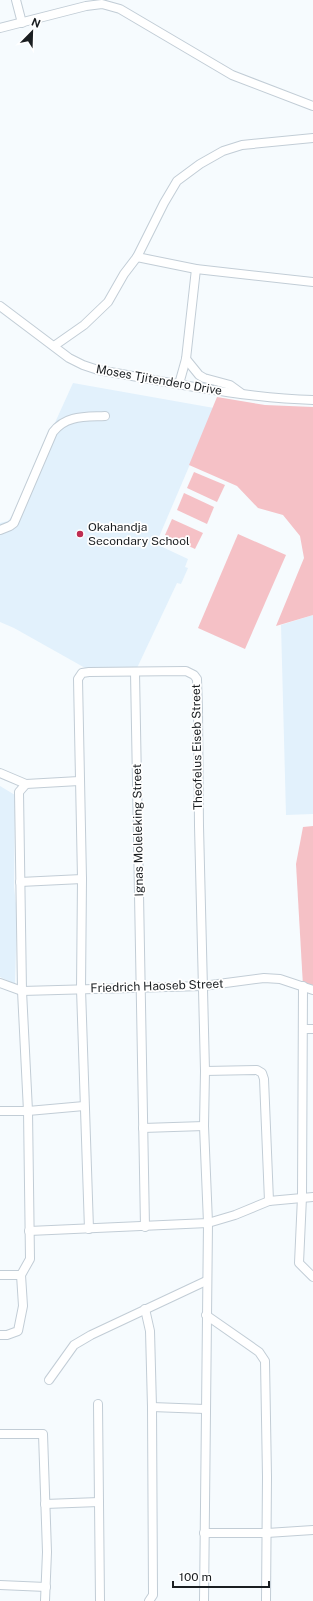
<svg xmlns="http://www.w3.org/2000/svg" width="313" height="1601" font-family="'Public Sans',sans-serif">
<rect width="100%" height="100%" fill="#f6fbfe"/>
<g fill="#e2f1fc">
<path d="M73,383L214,408L156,544L188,559L185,567L188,568L181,584L177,583L137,668L87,669L14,628L0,622V523L8,521L13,515Z"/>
<path d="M313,615V814L286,815L281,625Z"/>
<path d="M0,786L15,795L14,887L17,913L15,984L0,977Z"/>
</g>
<g fill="#f5c1c6">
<path d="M217,397L265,405L313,407V615L276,626L304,558L300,536L283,515L258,508L237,486L189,465Z"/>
<path d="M194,472L225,485L217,502L187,488Z"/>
<path d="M184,493L214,507L207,524L177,510Z"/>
<path d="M172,519L203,533L195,549L165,535Z"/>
<path d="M238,534L286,555L245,649L198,628Z"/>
<path d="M313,826V990L303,986L296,864L303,827Z"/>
</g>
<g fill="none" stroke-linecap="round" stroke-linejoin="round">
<defs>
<g id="minor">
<path d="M16,0L22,23"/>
<path d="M0,28L86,6L102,4L120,9L232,75L313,106"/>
<path d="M137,257L196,269L313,282"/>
<path d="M0,306L69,358L83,365L98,370C169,382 241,398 313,400"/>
<path d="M54,346L84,325L108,302L124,274L137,257L164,203L177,181L200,164L223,151L242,145L313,138"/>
<path d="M186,359L199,375L204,378L230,385L241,393"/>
<path d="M179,384L186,359L196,269"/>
<path d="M0,530L10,526L14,523L53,432C66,415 85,417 105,416"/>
<path d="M135,672L145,1227"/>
<path d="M0,773L26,784"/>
<path d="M20,882L82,879"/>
<path d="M0,983L22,991L203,986L264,978L280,979L313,990"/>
<path d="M303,986L302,1197L299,1263L313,1277"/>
<path d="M303,1029H313"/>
<path d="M205,1071L257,1070L262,1073L264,1079L269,1201"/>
<path d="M0,1111H28L84,1106"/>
<path d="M143,1128L204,1126"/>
<path d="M89,1229L81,989L82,879L78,679L82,673L89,672L186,671L194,675L197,679L198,709L199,826L205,1071L204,1126L208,1223L204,1601"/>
<path d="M29,1231L208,1223L235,1215L269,1201L313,1197"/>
<path d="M0,1275H21"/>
<path d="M145,1309L150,1331L152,1407L153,1595L149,1601"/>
<path d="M206,1315L259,1352L265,1361L267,1477L266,1601"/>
<path d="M0,1335H7L18,1331L23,1306L21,1275L30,1259L28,1111L22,991L19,792L26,784L79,781"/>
<path d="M49,1380L74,1345L91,1335L206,1281"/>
<path d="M98,1404L100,1601"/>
<path d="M152,1407L205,1409"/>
<path d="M0,1434H43L47,1552L45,1601"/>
<path d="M45,1504L99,1502"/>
<path d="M204,1533H267L313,1530"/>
<path d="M0,1585L46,1587"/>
</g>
</defs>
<use href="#minor" stroke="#c2cdd6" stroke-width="10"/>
<use href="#minor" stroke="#fff" stroke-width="8"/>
</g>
<circle fill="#be2d51" stroke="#fff" stroke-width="1.5" cx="80" cy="534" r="4"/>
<g text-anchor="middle" stroke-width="3.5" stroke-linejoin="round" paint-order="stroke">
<g font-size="12" fill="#1a1e21" stroke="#fff">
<text transform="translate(159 380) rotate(10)" y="4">Moses Tjitendero Drive</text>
<text transform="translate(197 747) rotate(-91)" y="4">Theofelus Eiseb Street</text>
<text transform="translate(138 830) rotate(-91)" y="4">Ignas Moleleking Street</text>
<text transform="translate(157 986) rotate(-2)" y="4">Friedrich Haoseb Street</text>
</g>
<g font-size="12" fill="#1a1e21" stroke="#fff" text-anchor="start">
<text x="88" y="531">Okahandja<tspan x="88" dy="14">Secondary School</tspan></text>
</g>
</g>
<g transform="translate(32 32) rotate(23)" stroke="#ffffff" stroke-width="3" paint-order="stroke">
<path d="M0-3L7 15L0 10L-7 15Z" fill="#1a1e21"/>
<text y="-6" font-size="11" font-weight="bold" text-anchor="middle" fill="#1a1e21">N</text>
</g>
<path d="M173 1581v6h96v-6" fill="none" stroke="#1a1e21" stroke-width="2"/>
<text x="179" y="1581" font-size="12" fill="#1a1e21" stroke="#ffffff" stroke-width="3" paint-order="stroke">100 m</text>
</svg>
